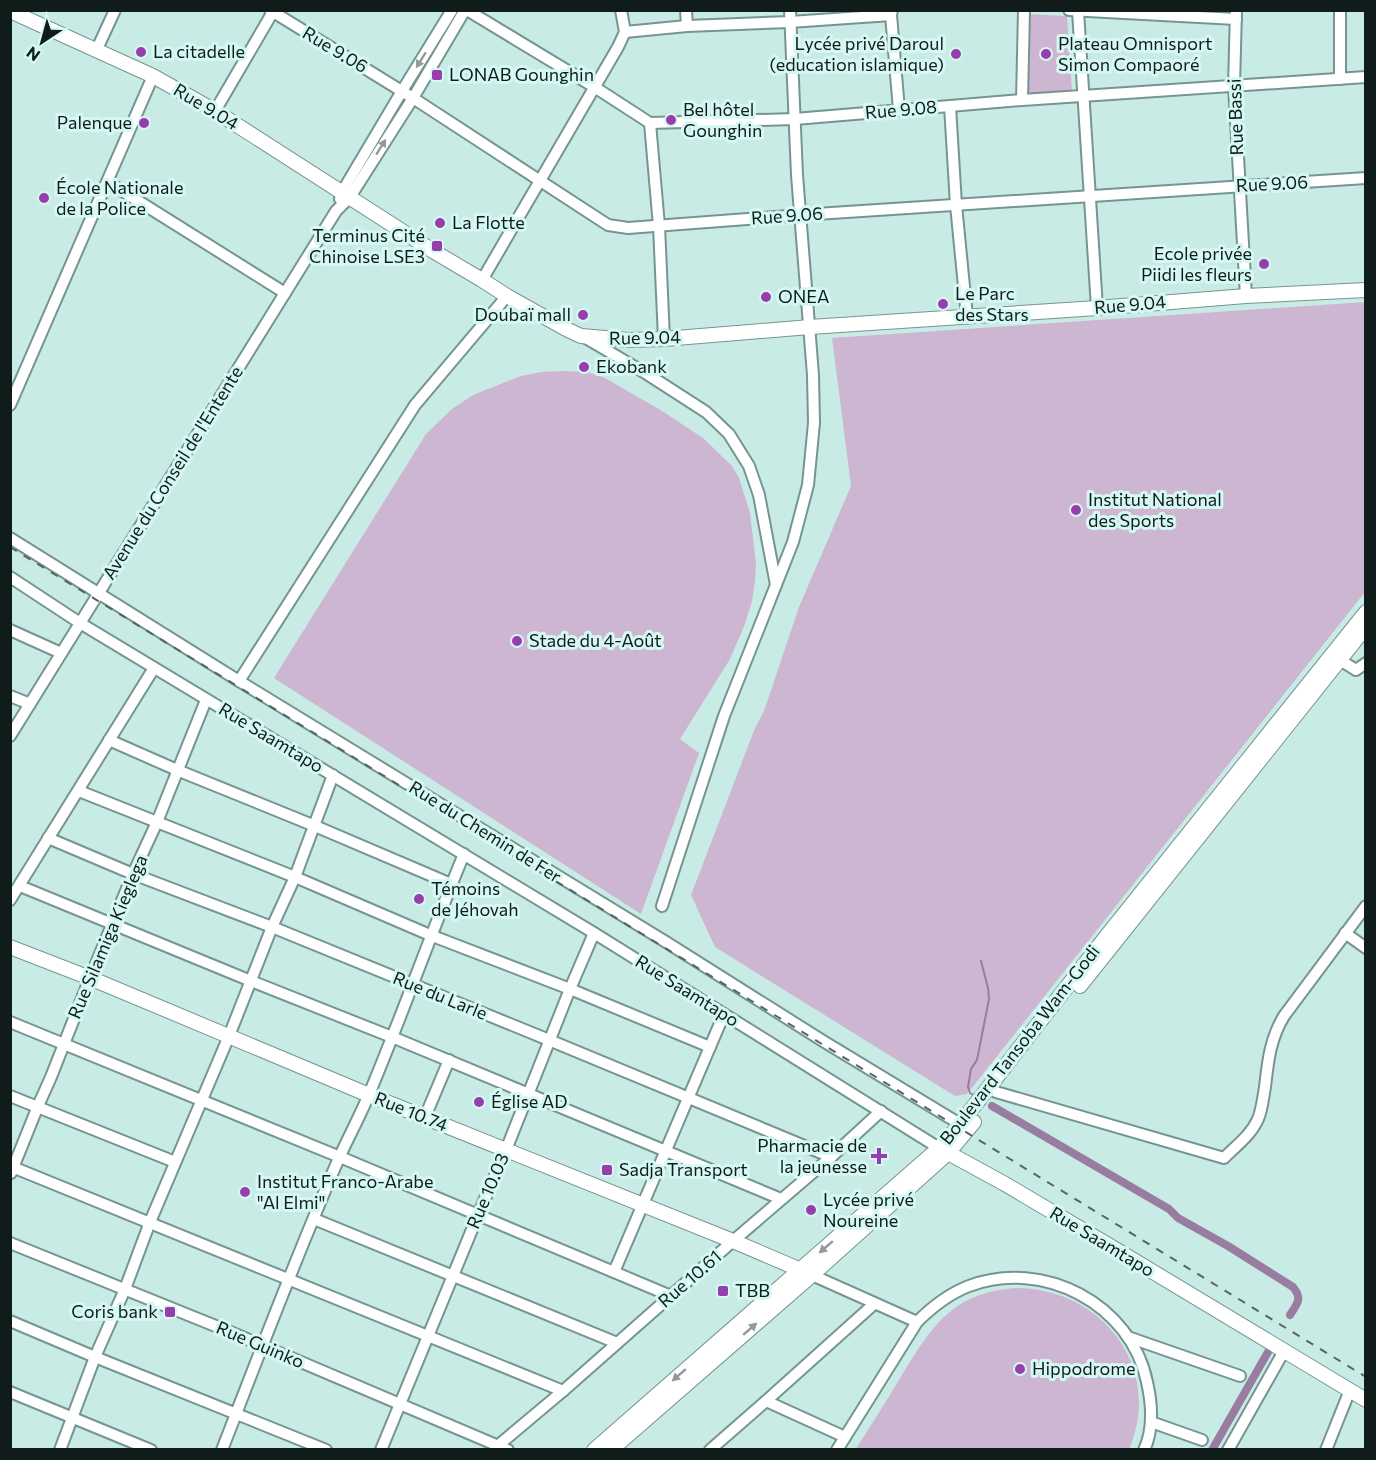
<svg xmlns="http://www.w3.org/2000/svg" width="1376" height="1460" font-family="Commissioner,sans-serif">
<rect width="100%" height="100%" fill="#c9ebe6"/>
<g fill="#ccb6d2">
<path d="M1026,14L1067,16L1072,91L1021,94Z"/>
<path d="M1365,302V592L967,1094L955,1096L715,947L691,895L755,728L764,711L799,607L851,486L832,338Z"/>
<path d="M565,371L587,372L603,377L659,409L703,438L732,466L739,478L750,513L756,564L755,581L752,601L745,624L730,659L680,739L699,753L641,914L274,678L426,434L452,409L473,395L521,376L541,372Z"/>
<path d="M1016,1288C1102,1288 1164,1368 1129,1449H856C871,1425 887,1400 902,1375C933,1325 952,1293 1016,1288Z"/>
</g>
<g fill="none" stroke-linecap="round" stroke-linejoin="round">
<path stroke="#997da0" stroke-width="2" d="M975,1096L970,1093L968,1087L971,1069L977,1060L989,999L988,988L981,961"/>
<g stroke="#997da0" stroke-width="8">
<path d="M992,1106L1169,1209L1178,1218L1228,1246L1293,1287C1303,1299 1297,1304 1290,1315"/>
<path d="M1212,1450L1268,1352"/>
</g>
<defs>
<g id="minor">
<path d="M270,10L413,98L608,225L628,228L801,215L1366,178"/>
<path d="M467,10L596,88L650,123L795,119L1022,100L1366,77"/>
<path d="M686,10L687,26"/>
<path d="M892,10L891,15L899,110"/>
<path d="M1069,10L1236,19"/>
<path d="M1236,10L1234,86L1246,296"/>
<path d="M1340,10V79"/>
<path d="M1078,11L1097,308"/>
<path d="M625,32L687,26L790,22L891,15"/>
<path d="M97,49L115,10"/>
<path d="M1022,100L1024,10"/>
<path d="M950,106L956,205L967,317"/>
<path d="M215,111L274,10"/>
<path d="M650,123L659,226L664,339"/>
<path d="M108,182L285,293"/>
<path d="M340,199L342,192L402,91L452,10"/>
<path d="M482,280L618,47L625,32L621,10"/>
<path d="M584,337L647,374L706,412L729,434L749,466L759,495L776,585"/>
<path d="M10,405L153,76"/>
<path d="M10,538L239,681L666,942L823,1041L960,1124"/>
<path d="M10,577L80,623L594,933L939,1148"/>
<path d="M10,630L61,653"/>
<path d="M1340,660L1356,670L1366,663"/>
<path d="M239,681L415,405L507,296"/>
<path d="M10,696L30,704"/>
<path d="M10,736L285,293L336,211L350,197L413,98L465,10"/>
<path d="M109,740L177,770L315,826L451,884"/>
<path d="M79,791L295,877L430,935L570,989L710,1047"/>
<path d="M48,838L133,874L272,927L549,1040L831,1157"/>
<path d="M20,886L251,981L392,1037L781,1199"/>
<path d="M10,900L154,668"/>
<path d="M662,906L724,716L793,542L808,485L814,423L813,375L797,175L790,10"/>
<path d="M1345,933L1366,948"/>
<path d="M10,1022L340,1157L671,1296"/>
<path d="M996,1092L1224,1158C1236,1146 1251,1135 1258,1119C1262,1110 1263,1098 1265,1087C1268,1061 1270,1039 1284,1016L1366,906"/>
<path d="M10,1096L175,1162"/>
<path d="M425,1117L449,1060"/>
<path d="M10,1166L563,1391"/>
<path d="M11,1173L38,1106L51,1077L90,978L133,874L157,822L206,700"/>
<path d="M314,1219L617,1343"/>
<path d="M10,1243L228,1331L508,1450"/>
<path d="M614,1272L724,1014"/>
<path d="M812,1275L917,1322"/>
<path d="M10,1321L95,1357L326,1450"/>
<path d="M1128,1337L1240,1376"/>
<path d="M10,1392L151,1450"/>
<path d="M766,1401L845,1437"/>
<path d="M1151,1422L1202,1440"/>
<path d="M495,1448L563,1391L733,1241L831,1157L881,1111"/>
<path d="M60,1450L95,1357L125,1289L150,1222L229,1036L272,927L295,877L333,775"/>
<path d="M222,1450C260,1352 297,1254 339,1158C349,1136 361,1114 370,1092C403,1013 431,933 464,854"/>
<path d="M381,1450L478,1215L506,1150L570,989L594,933"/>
<path d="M710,1450L766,1401L874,1304"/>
<path d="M837,1450L917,1322C932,1307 948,1294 969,1286C1043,1258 1131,1304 1147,1382C1152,1404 1154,1429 1144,1450"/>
<path d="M1228,1450L1284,1351"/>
<path d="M1326,1450L1350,1390"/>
</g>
<g id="major">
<path d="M10,11L153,76L215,111L433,251L482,280L507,296L566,329L581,336L629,340L664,339L810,327L1097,308L1246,296L1366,290"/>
<path d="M10,947L90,978L369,1095L733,1241L808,1273"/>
<path d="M1080,986L1366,627"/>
<path d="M941,1149L1005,1184L1120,1252L1366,1400"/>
<path d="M594,1450L939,1148L957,1128L1105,938L1366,612"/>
<path d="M611,1450L812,1275L948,1153L974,1122"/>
</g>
</defs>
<use href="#minor" stroke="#769591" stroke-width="14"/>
<use href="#major" stroke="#769591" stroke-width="16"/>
<use href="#minor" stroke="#fff" stroke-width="10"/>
<use href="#major" stroke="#fff" stroke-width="14"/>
<path stroke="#536764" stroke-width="2" stroke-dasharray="8 8" stroke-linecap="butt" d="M10,547L1366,1377"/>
</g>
<defs><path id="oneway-solid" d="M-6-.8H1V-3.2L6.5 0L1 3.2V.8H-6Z" transform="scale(1.5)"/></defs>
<g fill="#939998">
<use href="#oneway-solid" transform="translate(421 60) rotate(122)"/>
<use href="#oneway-solid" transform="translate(381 147) rotate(-58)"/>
<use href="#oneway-solid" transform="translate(826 1247) rotate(139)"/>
<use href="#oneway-solid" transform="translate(750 1329) rotate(-41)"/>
<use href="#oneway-solid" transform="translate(679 1375) rotate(139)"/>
</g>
<g fill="#963fac" stroke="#d6f8f4" stroke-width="2">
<circle cx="141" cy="52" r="6"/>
<circle cx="956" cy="54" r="6"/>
<circle cx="1046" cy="54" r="6"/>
<rect x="431" y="69" width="12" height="12" rx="3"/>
<circle cx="671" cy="120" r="6"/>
<circle cx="144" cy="123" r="6"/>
<circle cx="44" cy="198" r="6"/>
<circle cx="440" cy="223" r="6"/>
<rect x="431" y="240" width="12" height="12" rx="3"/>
<circle cx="1264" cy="264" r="6"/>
<circle cx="766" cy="297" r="6"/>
<circle cx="943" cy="304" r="6"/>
<circle cx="583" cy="315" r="6"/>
<circle cx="584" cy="367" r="6"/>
<circle cx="1076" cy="510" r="6"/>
<circle cx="517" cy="641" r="6"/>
<circle cx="419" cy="899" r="6"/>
<circle cx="479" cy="1102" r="6"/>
<path d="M876 1147h6v6h6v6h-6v6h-6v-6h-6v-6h6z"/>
<rect x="601" y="1164" width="12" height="12" rx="3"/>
<circle cx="245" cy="1192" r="6"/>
<circle cx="811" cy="1210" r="6"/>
<rect x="717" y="1285" width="12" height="12" rx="3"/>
<rect x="164" y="1306" width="12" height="12" rx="3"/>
<circle cx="1020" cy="1369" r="6"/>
</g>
<g text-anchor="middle" stroke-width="6" stroke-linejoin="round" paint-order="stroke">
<g font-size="18" fill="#0f1c1a" stroke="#d6f8f4" text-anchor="start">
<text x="944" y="50" text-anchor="end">Lycée privé Daroul<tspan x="944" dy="21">(education islamique)</tspan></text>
<text x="1058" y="50">Plateau Omnisport<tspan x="1058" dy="21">Simon Compaoré</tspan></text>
<text x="153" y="58">La citadelle</text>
<text x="449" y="81">LONAB Gounghin</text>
<text x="683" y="116">Bel hôtel<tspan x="683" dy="21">Gounghin</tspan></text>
<text x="132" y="129" text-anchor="end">Palenque</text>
<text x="56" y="194">École Nationale<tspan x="56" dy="21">de la Police</tspan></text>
<text x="452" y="229">La Flotte</text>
<text x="425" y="242" text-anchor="end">Terminus Cité<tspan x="425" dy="21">Chinoise LSE3</tspan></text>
<text x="1252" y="260" text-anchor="end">Ecole privée<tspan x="1252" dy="21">Piidi les fleurs</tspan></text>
<text x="955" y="300">Le Parc<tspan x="955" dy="21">des Stars</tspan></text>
<text x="778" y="303">ONEA</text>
<text x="571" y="321" text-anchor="end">Doubaï mall</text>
<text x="596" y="373">Ekobank</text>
<text x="1088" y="506">Institut National<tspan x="1088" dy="21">des Sports</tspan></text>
<text x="529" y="647">Stade du 4-Août</text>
<text x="431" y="895">Témoins<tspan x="431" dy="21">de Jéhovah</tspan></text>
<text x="491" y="1108">Église AD</text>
<text x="867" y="1152" text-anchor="end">Pharmacie de<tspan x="867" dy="21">la jeunesse</tspan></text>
<text x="619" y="1176">Sadja Transport</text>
<text x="257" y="1188">Institut Franco-Arabe<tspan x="257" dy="21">"Al Elmi"</tspan></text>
<text x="823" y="1206">Lycée privé<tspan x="823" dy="21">Noureine</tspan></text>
<text x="735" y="1297">TBB</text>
<text x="158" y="1318" text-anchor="end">Coris bank</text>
<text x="1032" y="1375">Hippodrome</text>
</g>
<g font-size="18" fill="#0f1c1a" stroke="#d6f8f4">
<text transform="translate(335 50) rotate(31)" y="6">Rue 9.06</text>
<text transform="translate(206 107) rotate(31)" y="6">Rue 9.04</text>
<text transform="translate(901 110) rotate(-5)" y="6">Rue 9.08</text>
<text transform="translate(1236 117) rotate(-92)" y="6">Rue Bassi</text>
<text transform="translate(1272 184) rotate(-3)" y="6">Rue 9.06</text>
<text transform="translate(787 216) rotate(-4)" y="6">Rue 9.06</text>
<text transform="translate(1130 305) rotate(-5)" y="6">Rue 9.04</text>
<text transform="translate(645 338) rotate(-1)" y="6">Rue 9.04</text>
<text transform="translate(173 473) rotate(-58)" y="6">Avenue du Conseil de l'Entente</text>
<text transform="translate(271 738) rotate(31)" y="6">Rue Saamtapo</text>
<text transform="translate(485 832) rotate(32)" y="6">Rue du Chemin de Fer</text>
<text transform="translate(108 937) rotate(-67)" y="6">Rue Silamiga Kieglega</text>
<text transform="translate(687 991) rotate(32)" y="6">Rue Saamtapo</text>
<text transform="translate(440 996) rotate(22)" y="6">Rue du Larle</text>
<text transform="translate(1020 1045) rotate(-52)" y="6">Boulevard Tansoba Wam-Godi</text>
<text transform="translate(411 1112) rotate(22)" y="6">Rue 10.74</text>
<text transform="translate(488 1191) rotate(-67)" y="6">Rue 10.03</text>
<text transform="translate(1102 1242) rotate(31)" y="6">Rue Saamtapo</text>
<text transform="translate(690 1279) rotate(-41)" y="6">Rue 10.61</text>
<text transform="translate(260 1345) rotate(23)" y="6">Rue Guinko</text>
</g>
</g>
<rect width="1376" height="1460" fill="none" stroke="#0f1c1a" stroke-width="24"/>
<g transform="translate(42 42) rotate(216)" stroke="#d6f8f4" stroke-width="4.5" paint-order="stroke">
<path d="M0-4.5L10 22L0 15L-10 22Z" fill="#0f1c1a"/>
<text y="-9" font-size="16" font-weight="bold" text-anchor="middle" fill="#0f1c1a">N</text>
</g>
</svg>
